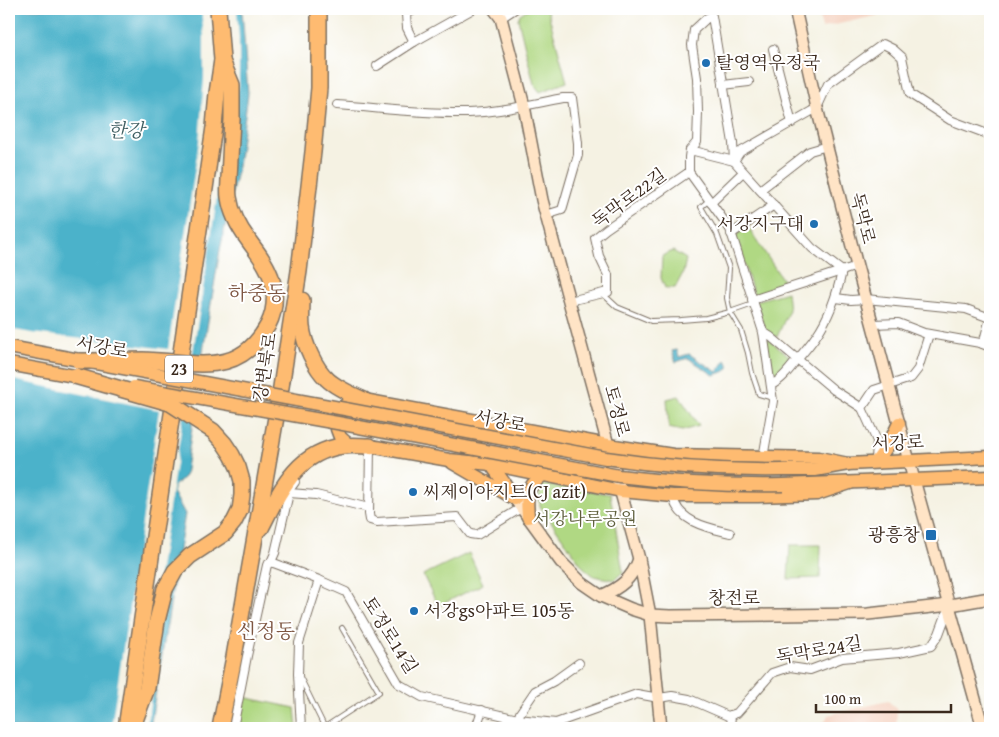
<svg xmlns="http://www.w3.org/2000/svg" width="999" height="737" font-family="'Gentium Book Plus','Noto Serif KR',serif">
<rect width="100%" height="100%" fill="#fff"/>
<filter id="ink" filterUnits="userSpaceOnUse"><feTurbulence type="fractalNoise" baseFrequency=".02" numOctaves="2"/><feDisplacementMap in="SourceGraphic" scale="10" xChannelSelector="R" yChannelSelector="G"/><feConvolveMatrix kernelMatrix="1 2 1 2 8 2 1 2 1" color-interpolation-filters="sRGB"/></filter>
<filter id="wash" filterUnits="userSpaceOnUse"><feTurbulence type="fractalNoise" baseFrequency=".0096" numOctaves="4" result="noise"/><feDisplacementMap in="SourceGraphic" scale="20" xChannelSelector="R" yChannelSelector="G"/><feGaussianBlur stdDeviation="1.12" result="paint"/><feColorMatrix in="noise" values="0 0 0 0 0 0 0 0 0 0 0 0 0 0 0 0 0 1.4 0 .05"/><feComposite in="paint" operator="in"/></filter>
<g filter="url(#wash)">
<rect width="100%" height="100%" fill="#f5f2e3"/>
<g fill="#f5d3c1">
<path d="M817,9H905L822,28Z"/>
<path d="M888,701L897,709L896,728H822L828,715Z"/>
</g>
<g fill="#b0d883" stroke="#768150">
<path d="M528,9H547L567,82L540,92L534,84L518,19L520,14Z"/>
<path d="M748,227L786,285L754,295L735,236Z"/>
<path d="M673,251L686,259L683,273L675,288H665L661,278L662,256Z"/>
<path d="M787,292L789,310L777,337L765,331L756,301Z"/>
<path d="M765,336L794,360L773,382Z"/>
<path d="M679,396L699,426L682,431L669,428L667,399Z"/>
<path d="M542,484L610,494L623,572L614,580L594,576L583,567L540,506L539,493Z"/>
<path d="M790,545H821L820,578L788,579Z"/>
<path d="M469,553L483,584L438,606L423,575Z"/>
<path d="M243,697L295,708L297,728H237Z"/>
</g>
<g fill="#4bb2ca" stroke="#436e74">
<path d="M9,9H242L248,94L238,166L220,250L204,345L185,476L174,486L173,492L185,514L150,728H9Z"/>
<path d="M677,350L679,357L689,354L717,372L718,371L726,360C733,371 722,372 714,375L688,358L676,362L672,351Z"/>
</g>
<path fill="#f5f2e3" d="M201,9H237L239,37V85L224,146L214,218L192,359L203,367L198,406L185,404L142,688L152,689L147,728H111L159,410L9,379V329L32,333L168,349L199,141L204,78V37Z"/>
</g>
<g filter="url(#ink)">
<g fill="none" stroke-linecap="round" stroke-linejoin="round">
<defs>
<g id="lane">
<path d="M709,200L701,207L717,234L729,268L727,298L730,312L741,330L748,353L752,373L759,394L773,398"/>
<path d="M603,294L617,307L651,321L681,320L706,318L730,312L753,304"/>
<path d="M301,679L325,728"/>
<path d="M325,727L379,692L342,628"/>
</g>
<g id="street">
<path d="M501,13V18L515,9"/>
<path d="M414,42L407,28L406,14L416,9"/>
<path d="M773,49L792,123"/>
<path d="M377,66L414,42L473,9"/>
<path d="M723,85L749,82"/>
<path d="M337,105C380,108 424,114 468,113C500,112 532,104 563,98H572L578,143V155L562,210L546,215"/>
<path d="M690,150L734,161L812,248L842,271C837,295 830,316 816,336C810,345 803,353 796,361C790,369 781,381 771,385"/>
<path d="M734,161L740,152L817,108L828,84L883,44L893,49L902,57L910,94L950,120L990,135"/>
<path d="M689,172L730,229L763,332L773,401L763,458"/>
<path d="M760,190L810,151L827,146"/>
<path d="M711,203L743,172"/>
<path d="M731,234L774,205"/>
<path d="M836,298L851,300L866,299L966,309L990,318"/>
<path d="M752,300L857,266"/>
<path d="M569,301L608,292V275L599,256L595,238L606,229L689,172V157L690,150L697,142L698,112L697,78L692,45L694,30L707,18L712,16L733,143L734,161"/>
<path d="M873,324L898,323L924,333L980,343L990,347"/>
<path d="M763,332L771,337L834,390L862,408"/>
<path d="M983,344L990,318"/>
<path d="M370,446L369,514L370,520L377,522L457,517L470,534L477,535L521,508"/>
<path d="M876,460L877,441L862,408L874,390L911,378L918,369L929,334"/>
<path d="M289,493L316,495L369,508"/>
<path d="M673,496C677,522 709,528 730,533"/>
<path d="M271,562L319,580L346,592L399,684L422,697L518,719L556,723L637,694L659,698L672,696L689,699L728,716L737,713L772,673L790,667L810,670L842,658L899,653L931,646L939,634L949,607"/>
<path d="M518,719L520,713L535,691L554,681L579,663"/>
<path d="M233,728L247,656L267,565L271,562L275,553L290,489L295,482"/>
<path d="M301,728L298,674L299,643L319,580"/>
<path d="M476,728L482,710"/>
<path d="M730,728L731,715"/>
</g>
<g id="secondary">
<path d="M494,9L501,18L524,106L542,200L569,301L639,559L650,615L661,728"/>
<path d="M795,9L817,108L857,266L914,480L983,728"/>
<path d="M515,499L561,562L582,583L601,596L631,609L650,615L670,616L868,614L950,605L990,598"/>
<path d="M601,596C620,588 632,579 639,559"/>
</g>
<g id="primary">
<path d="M456,428C480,446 499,475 515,499"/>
<path d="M350,446L340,437L337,429L341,410L349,401L364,400L608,445L673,455L819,458L848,464"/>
<path d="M370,446L449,460L491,464L621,491L673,496H758L817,494L850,483"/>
<path d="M876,462L889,444L899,423"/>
<path d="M453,463L512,497"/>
<path d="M783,470H815L848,464L990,457"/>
<path d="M783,485L990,477"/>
<path d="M528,517C527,496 524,489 543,475"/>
</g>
<g id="highway">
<path d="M222,61L232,85V119L229,178"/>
<path d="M302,300C302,309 301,318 302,327C304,344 315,368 327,379C334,386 355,396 364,400"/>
<path d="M261,528C280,491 296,452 343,446C352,445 361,446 370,446"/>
<path d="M133,726L147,688L157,621L165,589"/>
<path d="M126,728L214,127L217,93L222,60L218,9"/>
<path d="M220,728L234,657L279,400L299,271L313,152L319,88V9"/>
</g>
</defs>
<use href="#lane" stroke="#7c7063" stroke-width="6"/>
<use href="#street" stroke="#7c7063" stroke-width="10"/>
<use href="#secondary" stroke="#7c7063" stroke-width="14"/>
<use href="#primary" stroke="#7c7063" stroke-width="15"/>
<use href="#highway" stroke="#7c7063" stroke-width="18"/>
<use href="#lane" stroke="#fff" stroke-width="4"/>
<use href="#street" stroke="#fff" stroke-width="8"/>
<use href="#secondary" stroke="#ffe4c6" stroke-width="11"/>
<use href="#primary" stroke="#febb71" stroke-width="12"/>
<use href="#highway" stroke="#febb71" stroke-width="15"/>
<defs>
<g id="primary-bridge">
<path d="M9,347L345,409L606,458C665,467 723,471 783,470"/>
<path d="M9,364L85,378"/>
<path d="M134,387L343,424L619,476C674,483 728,486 783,485"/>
</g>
<g id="highway-bridge">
<path d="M79,361C100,361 122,360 143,360C193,361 238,380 268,325C277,308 276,286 268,270C263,259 256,251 249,241C240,229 231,212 229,197C228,191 229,184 229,178"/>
<path d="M75,376L170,403L213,431L224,443L232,455L238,467L242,481V495L240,510L234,522L225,533L190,556L175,571L165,589"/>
</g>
</defs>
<use href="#primary-bridge" stroke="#7c7063" stroke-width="15" stroke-linecap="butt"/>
<use href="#highway-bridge" stroke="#7c7063" stroke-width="18" stroke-linecap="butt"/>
<use href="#primary-bridge" stroke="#febb71" stroke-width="12"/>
<use href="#highway-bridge" stroke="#febb71" stroke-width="15"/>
</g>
</g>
<g fill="#1f6fb2" stroke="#fff" stroke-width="2">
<circle cx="706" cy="63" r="5"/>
<circle cx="814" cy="224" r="5"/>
<circle cx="413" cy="492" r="5"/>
<rect x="925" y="529" width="12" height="12" rx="2.5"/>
<circle cx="414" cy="611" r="5"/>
</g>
<g text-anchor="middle" stroke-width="4" stroke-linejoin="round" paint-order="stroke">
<rect fill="#fff" stroke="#766a62" stroke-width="1" x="165" y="355.5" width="28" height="27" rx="4"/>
<g font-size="16" font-weight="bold" fill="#3b2a1e">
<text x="179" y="375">23</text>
</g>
<g font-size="18" fill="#3b2a1e" stroke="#fff" text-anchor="start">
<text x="716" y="69">탈영역우정국</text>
<text x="804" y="230" text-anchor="end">서강지구대</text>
<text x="423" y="498">씨제이아지트(CJ azit)</text>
<text x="920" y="541" text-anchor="end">광흥창</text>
<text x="424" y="617">서강gs아파트 105동</text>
</g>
<g font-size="18" fill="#3b2a1e" stroke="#fff">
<text transform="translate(629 198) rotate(-36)" y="6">독막로22길</text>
<text transform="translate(863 218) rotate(76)" y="6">독막로</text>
<text transform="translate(102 347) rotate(10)" y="6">서강로</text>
<text transform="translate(265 367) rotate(-81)" y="6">강변북로</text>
<text transform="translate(617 411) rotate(75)" y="6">토정로</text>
<text transform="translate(500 421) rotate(11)" y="6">서강로</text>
<text transform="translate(898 443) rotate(-3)" y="6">서강로</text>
<text x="734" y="604">창전로</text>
<text transform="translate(390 635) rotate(58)" y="6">토정로14길</text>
<text transform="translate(819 650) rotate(-10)" y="6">독막로24길</text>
</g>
<g font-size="18" fill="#5e5e3c" stroke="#fff">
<text x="585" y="525">서강나루공원</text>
</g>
<g font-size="19" font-style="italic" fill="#416063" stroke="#fff">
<text x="126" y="137">한강</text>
</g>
<g font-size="20" fill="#7e5642" stroke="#fff">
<text x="257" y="300">하중동</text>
<text x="266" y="638">신정동</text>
</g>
</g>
<rect width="999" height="737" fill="none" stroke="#fff" stroke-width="30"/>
<path d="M816 704v8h135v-8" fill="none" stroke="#3b2a1e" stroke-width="2.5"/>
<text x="824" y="704" font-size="15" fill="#3b2a1e" stroke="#ffffff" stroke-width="4" paint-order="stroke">100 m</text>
</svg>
